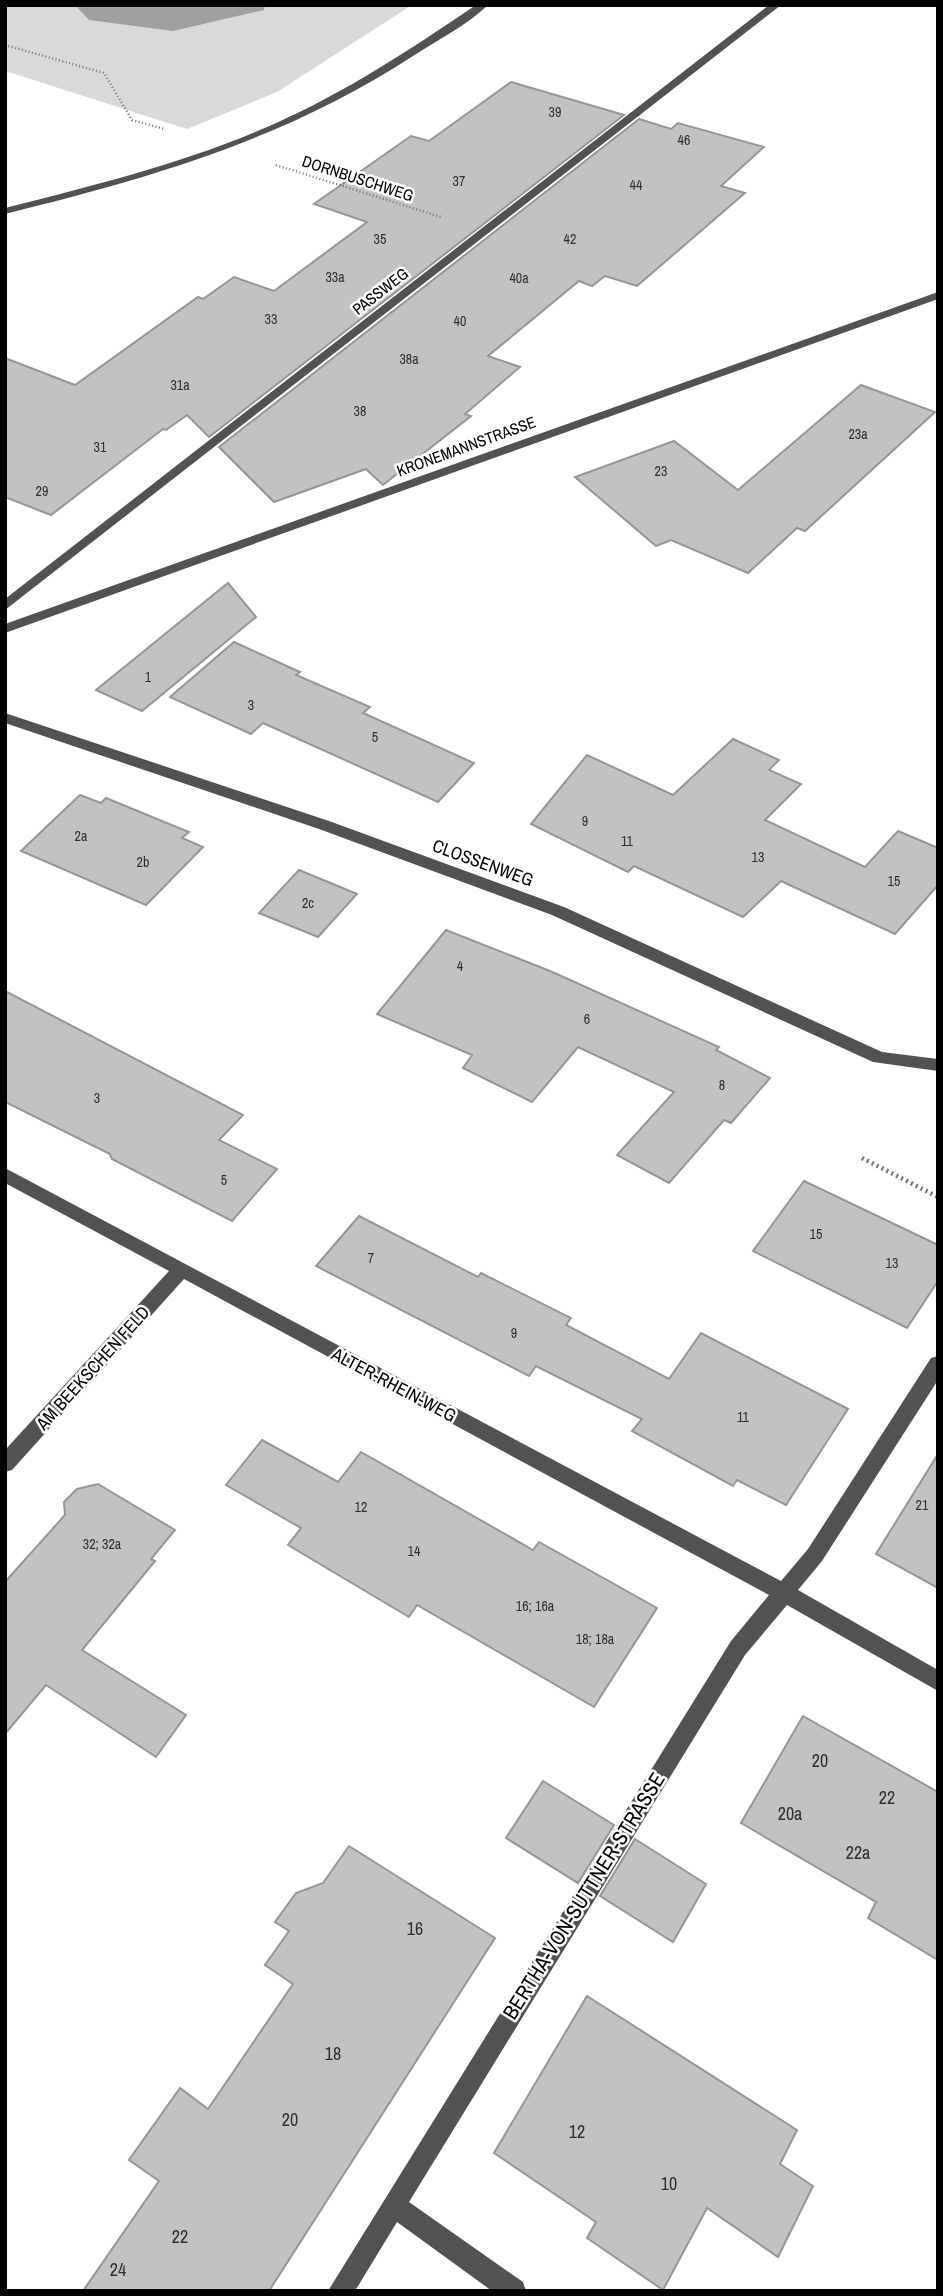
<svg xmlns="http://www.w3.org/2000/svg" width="943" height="2296" font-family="'Archivo Narrow',sans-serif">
<rect width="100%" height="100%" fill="#fff"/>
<path fill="#d9d9d9" d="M5,5H412L277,92L187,129L5,71Z"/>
<path fill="#a0a0a0" d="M75,5H265L264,10L173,31L89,20Z"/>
<g fill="#c2c2c2" stroke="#969696" stroke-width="2">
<path d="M511,82L624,115L209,437L187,415L166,430L163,429L51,515L5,497V358L75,385L198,297L203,299L234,277L274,291L367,222L314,204L411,136L429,141Z"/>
<path d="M639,119L671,129L678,123L764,147L721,186L745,193L637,286L605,276L592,286L579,281L488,356L520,367L465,414L471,416L383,485L366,469L274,502L219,447Z"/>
<path d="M861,385L935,412L805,531L797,528L748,573L671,540L656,546L575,477L674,441L738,490Z"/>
<path d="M228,583L256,617L142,711L96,690Z"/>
<path d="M234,642L300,672L296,675L370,707L363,713L474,763L438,802L263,723L251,734L170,697Z"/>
<path d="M733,739L779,760L769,770L801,784L765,820L865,867L898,831L938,848V885L895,934L781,881L743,917L634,866L628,872L531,824L587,755L673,795Z"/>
<path d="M80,795L101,803L106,798L189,832L182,838L203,847L146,905L21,851Z"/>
<path d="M299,870L357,894L318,937L259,913Z"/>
<path d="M446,930L550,971L719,1047L716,1050L770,1078L731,1123L724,1120L669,1183L617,1155L674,1092L578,1047L532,1102L463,1068L472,1055L377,1014Z"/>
<path d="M5,991L243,1115L219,1140L277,1169L232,1221L112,1159L110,1154L5,1102Z"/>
<path d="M804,1181L938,1245V1281L907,1328L753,1251Z"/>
<path d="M359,1216L478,1277L481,1273L571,1318L566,1325L669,1379L701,1333L848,1409L786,1505L737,1480L733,1486L632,1431L642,1419L536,1366L529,1376L316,1266Z"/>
<path d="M262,1440L338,1482L361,1452L533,1550L539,1542L657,1608L594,1707L417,1605L409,1617L288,1545L301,1528L226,1485Z"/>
<path d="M938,1454V1588L876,1554Z"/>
<path d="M98,1484L175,1530L151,1559L155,1561L82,1650L186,1715L156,1757L46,1685L5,1734V1582L65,1515L64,1502L77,1489Z"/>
<path d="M803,1716L938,1792V1960L868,1918L876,1902L741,1823Z"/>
<path d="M543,1781L614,1825L578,1883L506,1838Z"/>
<path d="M635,1839L706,1884L673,1942L600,1896Z"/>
<path d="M349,1846L495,1938L269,2291H83L159,2181L129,2160L180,2088L208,2109L293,1984L265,1965L289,1931L275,1922L296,1893L323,1883Z"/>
<path d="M587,1996L797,2130L780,2164L813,2186L778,2257L707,2208L663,2290L587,2238L596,2222L494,2153Z"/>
</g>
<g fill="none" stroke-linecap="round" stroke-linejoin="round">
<g stroke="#747474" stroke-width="2.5" stroke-dasharray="1 2.5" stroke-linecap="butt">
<path d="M5,45L104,73L132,120L164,129"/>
<path d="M276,165L441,217"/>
</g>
<path stroke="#747474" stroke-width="4.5" stroke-dasharray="2 3.5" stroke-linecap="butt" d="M862,1158L938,1197"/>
<g fill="#525252" fill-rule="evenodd">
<path d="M476,5H488C467,25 438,40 413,56C283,140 154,177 5,214V208C96,185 188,162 274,124C346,92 411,49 476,5Z"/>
<path d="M769,5H781L5,610V599Z"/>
<path d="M938,292V299L5,633V624Z"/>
<path d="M5,713L329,821L564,907L882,1052L938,1059V1071L873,1062L552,915L319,829L5,723Z"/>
<path d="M5,1168L781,1581L808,1549L931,1358L938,1356V1380L822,1561L798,1590L938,1670V1691L787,1605L745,1655L409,2202L523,2282L526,2291H492L397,2222L355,2291H328L731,1641L769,1595L184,1279L12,1470L5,1472V1450L169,1271L5,1183Z"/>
</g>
</g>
<g text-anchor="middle" stroke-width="5" stroke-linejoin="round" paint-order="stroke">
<g font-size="14" fill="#303030">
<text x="555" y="117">39</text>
<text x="684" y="145">46</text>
<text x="459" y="186">37</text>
<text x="636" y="190">44</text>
<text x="380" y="244">35</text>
<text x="570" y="244">42</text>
<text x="335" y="282">33a</text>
<text x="519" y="283">40a</text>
<text x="271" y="324">33</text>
<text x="460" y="326">40</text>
<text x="409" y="364">38a</text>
<text x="180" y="390">31a</text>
<text x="360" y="416">38</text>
<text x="858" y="439">23a</text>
<text x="100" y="452">31</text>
<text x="661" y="476">23</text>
<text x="42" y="496">29</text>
<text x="148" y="682">1</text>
<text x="251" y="710">3</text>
<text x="375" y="742">5</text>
<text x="585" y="826">9</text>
<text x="81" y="841">2a</text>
<text x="627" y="846">11</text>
<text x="758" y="862">13</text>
<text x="143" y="867">2b</text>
<text x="894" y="886">15</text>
<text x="308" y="908">2c</text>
<text x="460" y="971">4</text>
<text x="587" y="1024">6</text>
<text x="722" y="1090">8</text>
<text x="97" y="1103">3</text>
<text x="224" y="1185">5</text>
<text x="816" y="1239">15</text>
<text x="371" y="1263">7</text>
<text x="892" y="1268">13</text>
<text x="514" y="1338">9</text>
<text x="743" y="1422">11</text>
<text x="922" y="1510">21</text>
<text x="361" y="1512">12</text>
<text x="102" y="1549">32; 32a</text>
<text x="414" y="1556">14</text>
<text x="535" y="1611">16; 16a</text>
<text x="595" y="1644">18; 18a</text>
</g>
<g font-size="16" fill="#000" stroke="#fff">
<text transform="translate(358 178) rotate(18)" y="6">DORNBUSCHWEG</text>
<text transform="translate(380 291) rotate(-38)" y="6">PASSWEG</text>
<text transform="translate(466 446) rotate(-20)" y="6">KRONEMANNSTRASSE</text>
</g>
<g font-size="18" fill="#000" stroke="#fff">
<text transform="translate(483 863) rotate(20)" y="6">CLOSSENWEG</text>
<text transform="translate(93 1368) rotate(-48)" y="6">AM BEEKSCHEN FELD</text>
<text transform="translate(394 1385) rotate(28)" y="6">ALTER-RHEIN-WEG</text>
</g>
<g font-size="18" fill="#303030">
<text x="820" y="1767">20</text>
<text x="887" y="1804">22</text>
<text x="790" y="1820">20a</text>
<text x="858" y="1859">22a</text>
<text x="415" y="1935">16</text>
<text x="333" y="2060">18</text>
<text x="290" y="2126">20</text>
<text x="577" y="2138">12</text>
<text x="669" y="2190">10</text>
<text x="180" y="2243">22</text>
<text x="118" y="2276">24</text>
</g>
<g font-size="21" fill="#000" stroke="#fff">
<text transform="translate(584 1896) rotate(-58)" y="7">BERTHA-VON-SUTTNER-STRASSE</text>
</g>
</g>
<rect width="943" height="2296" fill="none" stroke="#000000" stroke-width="14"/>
</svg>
